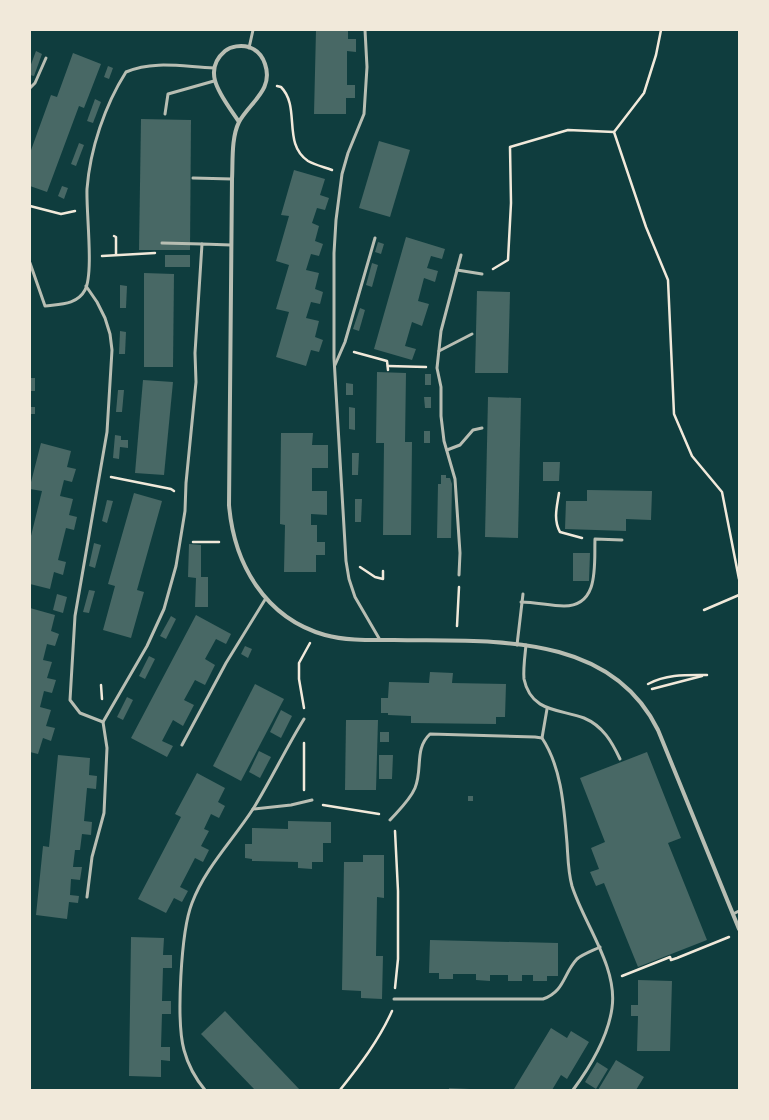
<svg xmlns="http://www.w3.org/2000/svg" width="769" height="1120" font-family="Ubuntu,sans-serif">
<rect width="100%" height="100%" fill="#0f3d3e"/>
<g fill="#486865">
<path d="M316,30H348V39H356V52L347,51V85H355V98H346V114H314Z"/>
<path d="M36,51L42,54L34,76L30,75V67Z"/>
<path d="M73,53L101,64L84,108L79,106L47,192L30,186V153L51,95L57,97Z"/>
<path d="M108,66L113,68L109,79L104,77Z"/>
<path d="M95,99L101,102L93,123L87,121Z"/>
<path d="M141,119L191,120L190,250H139Z"/>
<path d="M379,141L410,150L390,217L359,208Z"/>
<path d="M79,143L84,145L76,166L71,164Z"/>
<path d="M294,170L325,179L320,195L329,198L325,210L317,208L312,223L319,226L315,241L323,244L319,256L311,254L306,270L319,273L315,289L323,292L320,304L311,302L306,318L319,321L315,337L323,340L319,352L311,350L306,366L276,357L289,312L276,309L289,265L276,261L289,216L281,215Z"/>
<path d="M62,186L68,188L64,199L58,196Z"/>
<path d="M406,237L445,249L442,259L431,256L427,268L438,271L435,282L424,278L418,301L429,304L422,326L412,322L405,346L416,349L412,360L374,349Z"/>
<path d="M378,242L384,244L381,254L375,252Z"/>
<rect x="165" y="255" width="25" height="12"/>
<path d="M372,263L378,265L372,287L366,285Z"/>
<path d="M144,273L174,274L173,367H144Z"/>
<path d="M120,285L127,286L126,308H120Z"/>
<path d="M477,291L510,292L508,373H475Z"/>
<path d="M360,308L365,310L359,331L353,329Z"/>
<path d="M120,331L126,332L125,354H119Z"/>
<path d="M377,372L406,373L405,442H412L411,535H383L384,443H376Z"/>
<rect x="425" y="374" width="6" height="11"/>
<rect x="30" y="378" width="5" height="13"/>
<path d="M143,380L173,382L164,475L135,473Z"/>
<path d="M346,383L353,384V395H346Z"/>
<path d="M118,390H124L122,412H116Z"/>
<path d="M424,397H431V408H425Z"/>
<path d="M488,397L521,398L518,538L485,537Z"/>
<rect x="30" y="407" width="5" height="7"/>
<path d="M349,407L355,408V430L349,429Z"/>
<rect x="424" y="431" width="6" height="12"/>
<path d="M281,433H313L312,445H328V468H312V491H327V515L311,514V525H317V542H325V555H316V572H284L285,525L280,524Z"/>
<path d="M115,435L121,436V440H128V448L120,447L119,459L113,458Z"/>
<path d="M41,443L71,451L67,467L76,469L72,482L64,480L60,496L73,499L69,515L77,517L74,530L66,528L58,560L66,562L63,575L54,572L50,589L30,584V540L42,491L30,489V486Z"/>
<path d="M352,453H359L358,475H352Z"/>
<path d="M543,462H560L559,481H543Z"/>
<path d="M441,475H446V478H450L452,484L451,538H437L438,484H441Z"/>
<path d="M587,490L652,491L651,520L626,519V531L565,529L566,501H587Z"/>
<path d="M134,493L162,501L137,590L144,592L131,638L103,630L115,586L108,584Z"/>
<path d="M355,499H362L361,522H355Z"/>
<path d="M107,500L113,501L107,523L102,521Z"/>
<path d="M94,543L101,545L95,568L89,566Z"/>
<path d="M189,544L201,545V577H208V607H195L196,578L188,577Z"/>
<path d="M573,553H590L589,581H573Z"/>
<path d="M89,590L95,591L89,613L83,612Z"/>
<path d="M57,594L67,597L63,613L53,610Z"/>
<path d="M30,608L55,615L51,631L59,634L55,646L47,644L43,660L52,662L47,678L56,680L52,693L44,691L40,707L51,710L46,726L55,728L51,741L43,738L38,754L30,752Z"/>
<path d="M196,615L231,634L226,644L216,639L205,659L215,665L205,685L195,680L184,700L194,705L183,726L173,720L162,741L173,746L167,757L131,738Z"/>
<path d="M171,616L176,619L166,639L160,636Z"/>
<path d="M245,646L252,649L248,658L241,654Z"/>
<path d="M149,656L155,659L145,679L139,676Z"/>
<path d="M430,672L453,673L452,683L506,684L505,717H496V724L411,723V716L388,715V713H381V698H388L389,682L429,683Z"/>
<path d="M255,684L284,699L241,781L213,766Z"/>
<path d="M127,697L133,700L123,720L117,717Z"/>
<path d="M281,710L292,716L281,738L270,732Z"/>
<path d="M346,720H378L376,790H345Z"/>
<rect x="380" y="732" width="9" height="10"/>
<path d="M259,751L271,757L260,778L249,772Z"/>
<path d="M647,752L681,838L668,843L707,940L638,967L604,883L596,886L590,872L599,869L591,848L605,842L580,778Z"/>
<path d="M58,755L90,758L89,775L97,776L96,789L87,788L84,821L92,822L91,835L82,834L80,850H75L73,867H82L80,880L71,879L70,895L79,896L78,903L69,902L67,919L36,915L43,846L49,847Z"/>
<path d="M379,755H393L392,779H379Z"/>
<path d="M197,773L225,788L218,802L225,806L219,818L211,814L204,829L209,831L201,846L209,850L203,862L195,858L180,887L188,891L182,902L174,898L166,913L138,899L181,817L175,814Z"/>
<rect x="468" y="796" width="5" height="5"/>
<path d="M288,821L331,822V843H323V862H312V869L298,868V862L252,861V859L245,858V844H252V828L288,829Z"/>
<path d="M363,855H384V898L377,897L376,956H383L382,999L361,998V991L342,990L344,862H363Z"/>
<path d="M131,937L164,938L163,955H172V968H163L162,1001H171V1014H162L161,1047H170V1061L161,1060V1077L129,1076Z"/>
<path d="M430,940L558,943V976H547V981H533V975H522V981H508V975H490V981L476,980V974H453V979H439V973H429Z"/>
<path d="M638,980L672,981L670,1051H637L638,1016H631V1005H638Z"/>
<path d="M225,1011L300,1090H255L201,1034Z"/>
<path d="M551,1028L567,1038L571,1031L589,1042L567,1079L561,1075L552,1090H516L514,1089Z"/>
<path d="M616,1060L644,1077L636,1090H598Z"/>
<path d="M597,1062L608,1069L596,1089L585,1082Z"/>
<path d="M449,1088L470,1089V1090H449Z"/>
</g>
<g fill="none" stroke-linecap="round" stroke-linejoin="round">
<g stroke="#f1e9da" stroke-width="2.5">
<path d="M661,30L656,55L644,93L614,132L646,227L668,280L674,414L692,456L722,492L739,579"/>
<path d="M277,86L281,87C301,107 282,144 308,161C315,165 324,167 332,170"/>
<path d="M30,206L61,214L75,211"/>
<path d="M114,236L116,237V254"/>
<path d="M102,256L155,253"/>
<path d="M493,269L508,260L511,203L510,147L568,130L614,132"/>
<path d="M354,352L387,361L388,370"/>
<path d="M388,366L426,367"/>
<path d="M111,477L171,489L174,491"/>
<path d="M559,493C557,506 553,520 560,532L582,538"/>
<path d="M193,542H219"/>
<path d="M360,567L375,577L383,579V571"/>
<path d="M704,610L739,595"/>
<path d="M457,626L459,587"/>
<path d="M648,684C667,674 686,675 707,675"/>
<path d="M101,685L102,699"/>
<path d="M652,689L702,676"/>
<path d="M304,708L299,679V663L310,643"/>
<path d="M304,790V743"/>
<path d="M323,805L379,814"/>
<path d="M395,831L398,891V959L395,988"/>
<path d="M622,976L670,957L671,960L677,958L729,937"/>
<path d="M340,1090C360,1065 379,1040 392,1011"/>
</g>
<g stroke="#b8beb3" stroke-width="3">
<path d="M365,30L367,67L364,114L348,153L342,174L336,220L334,253V358L346,561L349,579L355,597L380,640"/>
<path d="M249,48L253,30"/>
<path d="M30,88L35,83L46,58"/>
<path d="M165,114L168,94L214,81"/>
<path d="M193,178L232,179"/>
<path d="M162,243L202,244"/>
<path d="M30,263L45,306C60,304 77,305 85,290C94,273 86,212 87,189C90,149 105,105 126,72C154,60 184,67 214,68"/>
<path d="M457,270L482,274"/>
<path d="M86,286L97,302L105,318L110,334L112,350L107,432L75,616L70,700L80,713L103,722L147,646L164,609L176,566L185,511L186,483L196,382L195,353L202,244L231,245"/>
<path d="M439,351L472,334"/>
<path d="M335,365L345,342L375,238"/>
<path d="M447,450L460,445L473,430L482,428"/>
<path d="M459,575L460,553L455,479L444,441L441,416V387L437,368L441,331L461,255"/>
<path d="M521,602C536,602 550,606 564,606C600,606 594,564 595,539L622,540"/>
<path d="M517,645L523,594"/>
<path d="M526,645C525,655 523,669 524,679C531,713 561,709 584,718C603,726 612,742 620,759"/>
<path d="M542,738L547,709"/>
<path d="M182,745L226,663L266,598"/>
<path d="M253,809L291,805L312,800"/>
<path d="M390,820C399,810 410,800 415,788C423,769 414,749 430,734L535,737L542,738C562,768 564,809 567,843C568,857 568,872 572,886C584,924 618,967 612,1008C608,1037 590,1067 573,1090"/>
<path d="M87,897L92,857L104,813L107,748L103,722"/>
<path d="M733,914L739,911"/>
<path d="M394,999H543C565,991 563,974 577,959C583,954 592,951 600,947"/>
<path d="M205,1090C195,1078 188,1065 184,1050C176,1021 181,931 192,903C205,868 233,840 253,809C271,780 286,748 304,719"/>
</g>
<path stroke="#b8beb3" stroke-width="4" d="M239,122C225,100 199,73 225,51C231,46 241,45 249,47C257,50 262,55 265,64C274,90 250,102 239,122C231,138 233,162 232,179L229,505C234,564 265,618 325,635C346,641 372,640 394,640C488,642 609,630 658,730L739,929"/>
</g>
<rect width="769" height="1120" fill="none" stroke="#f1e9da" stroke-width="62"/>
</svg>
